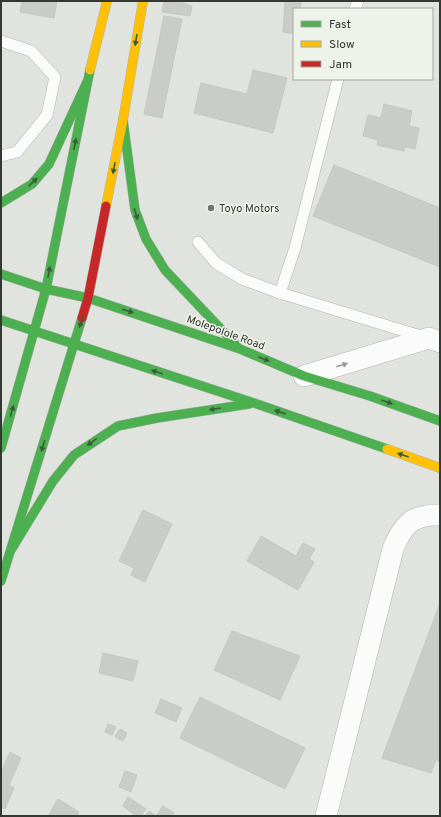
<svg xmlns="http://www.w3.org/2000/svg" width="441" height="817" font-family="Overpass,sans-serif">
<rect width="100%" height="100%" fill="#e1e4de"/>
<g fill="#caccc7" stroke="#c5c7c3">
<path d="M22,1H57L54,18L20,12Z"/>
<path d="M164,1H183L182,3L192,6L190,16L162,12Z"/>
<path d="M285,1H301L300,9H294V34L283,32Z"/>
<path d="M164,16L182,19L162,118L144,114Z"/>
<path d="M253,70L287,78L273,133L194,113L201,83L247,94Z"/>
<path d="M384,104L412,111L409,126L419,128L415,149L405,147L404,151L377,145L378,140L363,136L368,115L381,118Z"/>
<path d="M334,165L440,208V267L313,216Z"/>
<path d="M143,510L172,524L145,582L131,575L134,568L119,561Z"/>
<path d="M261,536L296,556L303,543L315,549L309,559L314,562L298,590L247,561Z"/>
<path d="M440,603V762L436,760L431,773L382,758Z"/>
<path d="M232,631L300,656L280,700L214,670Z"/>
<path d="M103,653L138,661L133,681L99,673Z"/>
<path d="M200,697L305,748L285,789L180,738Z"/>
<path d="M161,699L182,708L176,722L155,713Z"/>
<path d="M108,724L116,727L112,735L105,732Z"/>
<path d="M120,729L127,733L123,741L115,737Z"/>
<path d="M10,752L21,758L9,785L14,788L5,809L1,807V772Z"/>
<path d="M125,771L137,775L131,792L119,787Z"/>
<path d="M128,797L146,809L141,816H136L123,806Z"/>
<path d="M58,799L79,812L77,816H48Z"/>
<path d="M163,806L174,813L172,816H145L149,811L156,816Z"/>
</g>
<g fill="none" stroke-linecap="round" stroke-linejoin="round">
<defs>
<g id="lane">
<path d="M355,9L358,1"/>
<path d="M1,41L31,51L55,77L47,115L17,152L1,156"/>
<path d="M198,242L216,263L242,279L280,293L424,337"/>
<path d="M280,293L295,248L338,79"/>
</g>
<g id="street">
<path d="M304,376L429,338L440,342"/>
<path d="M326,816L393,549C403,524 413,514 440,515"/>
</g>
<g id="fast">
<path d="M123,120L135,210L146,239L165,270L237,346"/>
<path d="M1,203L32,184L49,164L87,82"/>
<path d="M1,274L46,289L88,298L240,349L304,376L370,396L440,421"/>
<path d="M1,320L254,403L387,449"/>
<path d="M1,448L46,289L90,70"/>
<path d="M11,550L53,481L74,455L118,426L157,418L249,404"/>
<path d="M1,581L82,318"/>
</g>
<g id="slow">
<path d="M90,70L107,1"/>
<path d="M106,206L123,120L143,1"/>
<path d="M387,449L440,468"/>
</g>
<path id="jam" d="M82,318L88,298L106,206"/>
</defs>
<use href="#lane" stroke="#b1b4af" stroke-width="12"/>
<use href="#street" stroke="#b1b4af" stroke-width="22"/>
<use href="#fast" stroke="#b1b4af" stroke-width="10"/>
<use href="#slow" stroke="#b1b4af" stroke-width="10"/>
<use href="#jam" stroke="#b1b4af" stroke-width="10"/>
<use href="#lane" stroke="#fafbfa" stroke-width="11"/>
<use href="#street" stroke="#fafbfa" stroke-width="21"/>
<use href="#fast" stroke="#4caf50" stroke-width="9"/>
<use href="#slow" stroke="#ffc107" stroke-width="9"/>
<use href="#jam" stroke="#c62828" stroke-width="9"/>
</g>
<defs><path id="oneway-solid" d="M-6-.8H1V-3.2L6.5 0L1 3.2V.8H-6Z"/></defs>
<g fill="#3c5b3c">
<use href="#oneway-solid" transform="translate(136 40) rotate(99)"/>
<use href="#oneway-solid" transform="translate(75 144) rotate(-79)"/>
<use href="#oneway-solid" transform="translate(114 168) rotate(101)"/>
<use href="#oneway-solid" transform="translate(33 182) rotate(-44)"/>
<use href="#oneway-solid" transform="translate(136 214) rotate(72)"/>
<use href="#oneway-solid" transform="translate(49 272) rotate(-79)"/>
<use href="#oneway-solid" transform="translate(128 311) rotate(18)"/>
<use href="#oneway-solid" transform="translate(81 322) rotate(107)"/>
<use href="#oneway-solid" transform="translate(264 359) rotate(23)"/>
<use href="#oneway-solid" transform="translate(157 372) rotate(-162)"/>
<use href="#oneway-solid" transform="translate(387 402) rotate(19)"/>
<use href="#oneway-solid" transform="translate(215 409) rotate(171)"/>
<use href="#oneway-solid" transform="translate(12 411) rotate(-74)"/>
<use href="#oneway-solid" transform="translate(280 412) rotate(-161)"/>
<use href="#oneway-solid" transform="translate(92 442) rotate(144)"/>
<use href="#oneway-solid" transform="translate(43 446) rotate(107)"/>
<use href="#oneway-solid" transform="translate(403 455) rotate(-161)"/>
</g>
<use fill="#989996" href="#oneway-solid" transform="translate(342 365) rotate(-17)"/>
<circle fill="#71746f" stroke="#eef3e9" stroke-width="1.5" cx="211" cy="208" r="4"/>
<g text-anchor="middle" stroke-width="3" stroke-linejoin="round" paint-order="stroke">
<g font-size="11" fill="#353733" stroke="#eef3e9" text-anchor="start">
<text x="219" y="212">Toyo Motors</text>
</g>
<g font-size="11" fill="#353733" stroke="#eef3e9">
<text transform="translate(226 332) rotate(20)" y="4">Molepolole Road</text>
</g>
</g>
<rect width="441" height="817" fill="none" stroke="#353733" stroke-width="4"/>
<rect x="293" y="8" width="140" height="72" fill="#eef3e9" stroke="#a4a8a0"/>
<rect x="301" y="21" width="20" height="6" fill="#4caf50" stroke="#a4a8a0"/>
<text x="329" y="28" font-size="12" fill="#353733">Fast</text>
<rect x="301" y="41" width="20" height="6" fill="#ffc107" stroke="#a4a8a0"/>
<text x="329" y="48" font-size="12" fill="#353733">Slow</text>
<rect x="301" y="61" width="20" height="6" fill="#c62828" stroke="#a4a8a0"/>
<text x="329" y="68" font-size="12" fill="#353733">Jam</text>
</svg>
